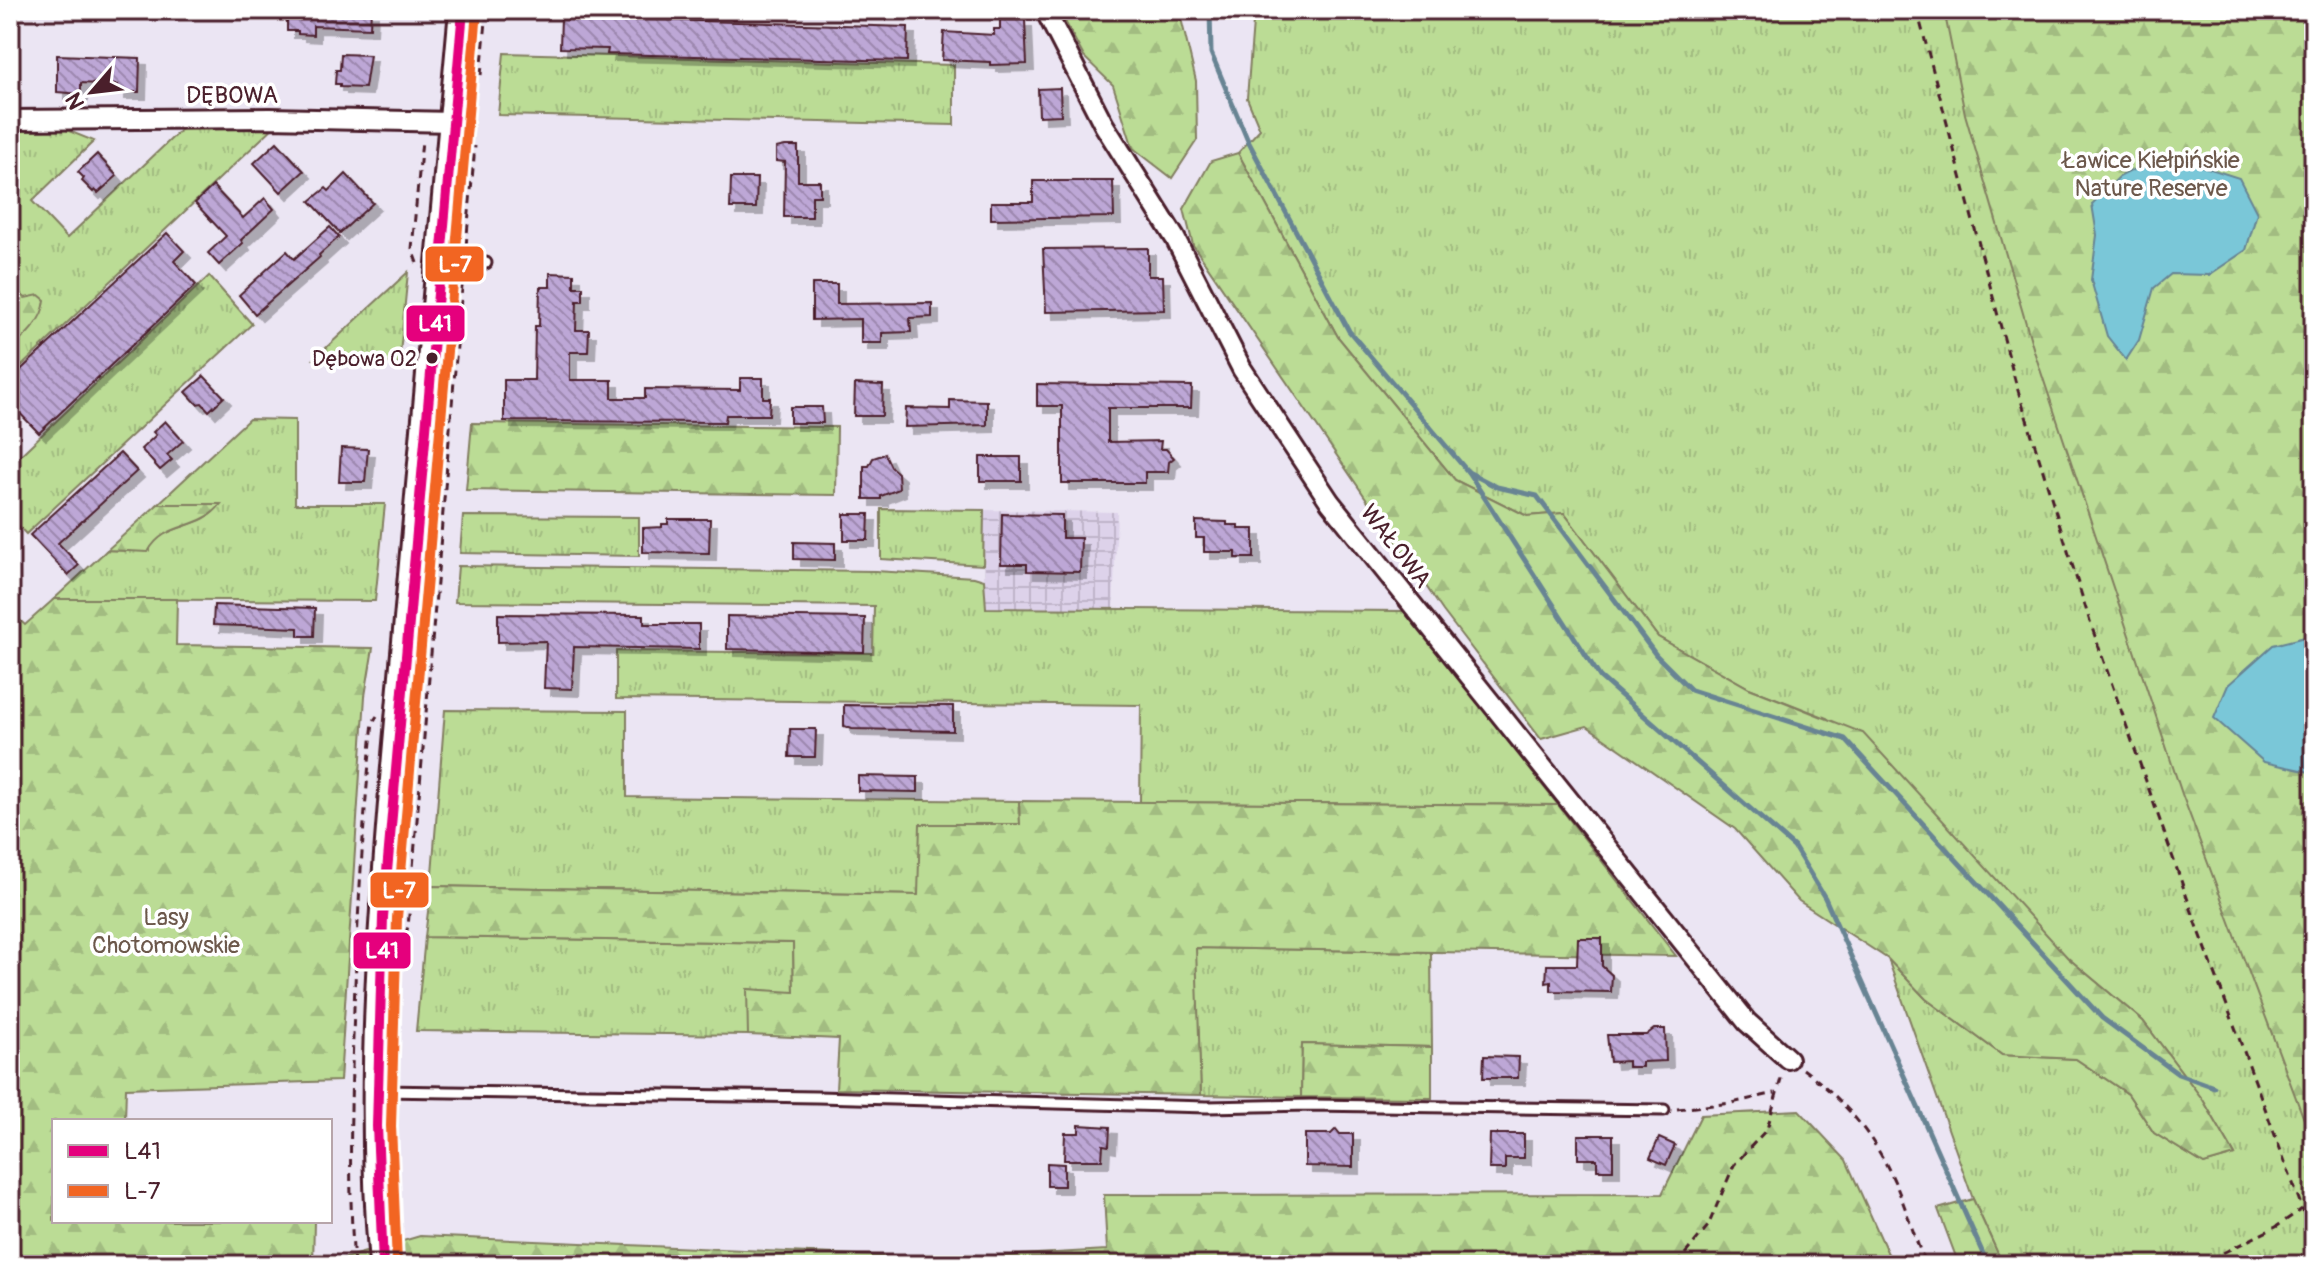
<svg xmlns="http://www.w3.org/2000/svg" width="2324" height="1275" font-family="Pangolin,sans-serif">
<defs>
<pattern id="industrial-grid" width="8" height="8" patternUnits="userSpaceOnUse" patternTransform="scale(2)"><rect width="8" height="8" fill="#ddd2ea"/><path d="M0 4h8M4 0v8" fill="none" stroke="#bfb4c9"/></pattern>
<pattern id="grass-tufts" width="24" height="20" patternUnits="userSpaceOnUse" patternTransform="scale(2)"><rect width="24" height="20" fill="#bbdc95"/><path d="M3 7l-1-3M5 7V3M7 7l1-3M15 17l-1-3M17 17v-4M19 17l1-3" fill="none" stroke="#a2bc81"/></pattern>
<pattern id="forest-firs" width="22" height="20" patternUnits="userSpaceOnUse" patternTransform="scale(2)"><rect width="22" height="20" fill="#bbdc95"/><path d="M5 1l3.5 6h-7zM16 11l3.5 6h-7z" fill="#a2bc81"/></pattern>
<pattern id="building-back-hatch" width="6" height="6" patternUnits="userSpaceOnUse" patternTransform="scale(2)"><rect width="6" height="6" fill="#bda7d6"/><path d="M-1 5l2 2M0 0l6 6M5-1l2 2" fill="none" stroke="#9c87ae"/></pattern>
<filter id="shadow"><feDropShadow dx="7" dy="7" stdDeviation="0" flood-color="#0004"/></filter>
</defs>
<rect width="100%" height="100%" fill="#ebe5f3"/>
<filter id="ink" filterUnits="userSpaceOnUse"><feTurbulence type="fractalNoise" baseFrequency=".0125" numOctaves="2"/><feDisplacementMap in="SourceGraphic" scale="16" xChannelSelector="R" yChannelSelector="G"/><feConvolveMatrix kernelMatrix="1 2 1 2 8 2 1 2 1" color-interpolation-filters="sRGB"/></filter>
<g filter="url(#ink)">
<path fill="url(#industrial-grid)" d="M984,510L1117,512L1113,610L985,608Z"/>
<g fill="url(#grass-tufts)" stroke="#827e60" stroke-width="2">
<path d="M1254,10H2314V1265H2003L1973,1199L1888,959L1926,999L2002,1055L2076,1059L2128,1094L2154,1133L2204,1164L2235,1155L2203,1100L2143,1021L2068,958L1827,718L1749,688L1658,637L1564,513L1527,516L1455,480L1338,337L1238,153L1260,129L1247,98Z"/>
<path d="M504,53L954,65V125L498,115Z"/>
<path d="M188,123L276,125L10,377V349L16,345L25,298L14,288L10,291V131L64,129L94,141L32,201L67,238Z"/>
<path d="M408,272L399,364L314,359Z"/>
<path d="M209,276L252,324L26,534L10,517V465Z"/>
<path d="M249,419L295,420V504H385L375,601L54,599L107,550L147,551C165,520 202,532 220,504H158Z"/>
<path d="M881,509L984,510L983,565L881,559Z"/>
<path d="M463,516L639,517V556L460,553Z"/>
<path d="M458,566L875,571L974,577L984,580L986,608L1405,611L1558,805L1140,802L1141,705L616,699V651L873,653L874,606L455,602Z"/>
<path d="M445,710L627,711V797L1019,801L1020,824L918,895L431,886Z"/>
<path d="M425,937L793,943L794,993L748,989V1035L416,1031Z"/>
<path d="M1195,948L1431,952L1432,1047L1302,1044L1301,1097L1201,1095Z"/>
</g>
<g fill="url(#forest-firs)" stroke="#827e60" stroke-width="2">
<path d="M1059,10H1179L1196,81L1197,140L1172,178L1133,148L1113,85L1084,57Z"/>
<path d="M1944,10H2314V1146L2182,794L2034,351L1965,114Z"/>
<path d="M1238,153L1338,337L1455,480L1527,516L1564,513L1658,637L1749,688L1863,733L2068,958L2143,1021L2203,1100L2235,1155L2204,1164L2154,1133L2128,1094L2076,1059L2002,1055L1926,999L1888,959L1799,901L1735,829L1587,726L1541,739L1443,611L1193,245L1184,209L1211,161Z"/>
<path d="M14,287L25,298L39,295L45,300C43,321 25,337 10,349V291Z"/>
<path d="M472,423L837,427L836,495L466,490Z"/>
<path d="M158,504H221C199,532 165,520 148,552L107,550Z"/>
<path d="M54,599H177L176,645L373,648L365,696L340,1081L126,1088L125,1121H54V1221H314L313,1265H10V611L25,625Z"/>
<path d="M1019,801L1558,805L1676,956L1196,948L1201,1095L836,1089L839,1039L748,1035L747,989L794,992L793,943L425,937L431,886L918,895L920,824H1020Z"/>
<path d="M1302,1044L1432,1047V1098L1301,1097Z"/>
<path d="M1799,1110L1846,1160L1893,1265H321L420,1236L949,1259L1107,1250L1104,1195L1662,1194L1701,1115Z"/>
<path d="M1973,1199L2003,1265H1959L1938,1209Z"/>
</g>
<g fill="#7ac7d8" stroke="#678493" stroke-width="2">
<path d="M2164,154L2239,178L2257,213L2246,250L2209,275L2171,274L2154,288L2139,340L2126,360L2107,336L2091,280L2097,235L2092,204L2119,177Z"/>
<path d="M2313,635L2314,637V773L2264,762L2214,718L2228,685L2273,645Z"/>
</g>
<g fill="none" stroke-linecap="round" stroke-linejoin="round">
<g stroke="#678493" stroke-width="5">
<path d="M1210,10L1211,53L1248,141L1349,331L1468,472L1497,487L1537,496L1656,655L1691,690L1845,739L2102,1018L2178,1074L2214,1087"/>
<path d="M1468,472L1600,677L1794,847L1825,898L1988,1265"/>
</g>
</g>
<g fill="url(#building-back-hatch)" stroke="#4a1f2b" stroke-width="2" filter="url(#shadow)">
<path d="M287,10L347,13V10H371L370,28L313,26V35L298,34V31H287Z"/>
<path d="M561,17L908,27L907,61L607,54L608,49L560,48Z"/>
<path d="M1000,20H1025L1027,64L990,65V62L942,60L944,32L994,35V29H1000Z"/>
<path d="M341,54L370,55L365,88L340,87V84H335L336,70H340Z"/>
<path d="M57,55L140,58L139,92H118V85L81,83V94L57,92Z"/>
<path d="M1060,88L1061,115L1039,116L1038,89Z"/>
<path d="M277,142L304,171L281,192L254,163Z"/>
<path d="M785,146H798V181H820V196H812V217H784L785,162L776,161V148Z"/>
<path d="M97,154L117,176L98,193L95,190L93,192L82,181L84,178L78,172Z"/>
<path d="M346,174L373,203L340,233L310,201L326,188L329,191Z"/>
<path d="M731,178H757L756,208H730Z"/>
<path d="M1033,181H1113L1114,217L991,219V202H1033Z"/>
<path d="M213,186L243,218L265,198L274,209L241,240L243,243L219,265L208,253L226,236L195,203Z"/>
<path d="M330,227L339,237L319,255L320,257L255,314L239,295L287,251L294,259Z"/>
<path d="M167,233L184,251L174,261L196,285L39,433L10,403V380Z"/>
<path d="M1148,248V276H1163L1164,310L1046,312L1043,249Z"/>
<path d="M550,273L574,274V287H583V301H577L576,330H589L588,352H570V380H612V398H645V389L740,390V378H763V398H770L769,415H726L725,422L504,421V380H534L535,326H539L540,287H550Z"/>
<path d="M812,284H837V304L932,303V317L910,318L911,332L882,333V343H861V319L812,320Z"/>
<path d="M204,376L224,397L209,411L202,403L197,404L186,392Z"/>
<path d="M855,384L883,385L882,416H854Z"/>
<path d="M1037,384L1192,386L1191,408H1108V442L1161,441L1160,449H1166L1174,458L1169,462L1168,472H1145V483H1062V406H1037Z"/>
<path d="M950,400L987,401V425L905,427L906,408L950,409Z"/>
<path d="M790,407H822L823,423H790Z"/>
<path d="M165,421L183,441L167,455L172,460L160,470L141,449L156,435L153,432Z"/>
<path d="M341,448L368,449L365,482H339Z"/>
<path d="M120,453L137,471L58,543L79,565L68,575L30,535Z"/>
<path d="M885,454L891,467L898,473L899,489L881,496V499H864V466H869L873,458Z"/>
<rect x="980" y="457" width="41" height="24"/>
<path d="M844,514H869L868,540H844Z"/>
<path d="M1002,514L1062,515V538H1081L1080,572L1027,571V564H1001Z"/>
<path d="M668,519H710L709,553L643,552V528L662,527V524H668Z"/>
<path d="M1196,521L1227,522V525H1238V529H1254V558H1236V552H1204V538H1196Z"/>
<path d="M794,542L835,543V560L794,559Z"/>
<path d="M214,605L315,608L314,636H298V628L213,625Z"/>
<path d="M498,614L644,615V624H699V649L574,647L572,689L544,688L546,641L498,642Z"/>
<path d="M727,616L865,618L864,652L727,649Z"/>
<path d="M844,705L953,706V731L852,729L844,726Z"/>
<path d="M790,729H816L815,757H789Z"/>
<path d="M858,776L918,777V792L858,791Z"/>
<path d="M1578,938H1602V966L1612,975L1611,992L1551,991V982L1546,983L1547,965H1577Z"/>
<path d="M1654,1029H1665L1666,1061L1642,1062V1067H1628V1061L1610,1062L1607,1035H1646Z"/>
<path d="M1484,1056L1519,1057L1518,1078H1483Z"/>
<path d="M1079,1125L1110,1127L1109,1146L1103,1145L1102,1160H1064L1065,1133H1079Z"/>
<path d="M1336,1129L1340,1134H1353V1167L1305,1166V1134H1331Z"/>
<path d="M1490,1134H1524V1158H1505V1169H1489Z"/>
<path d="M1578,1135H1613V1170H1597V1159H1578Z"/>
<path d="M1659,1138L1675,1145L1666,1165L1650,1158Z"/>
<path d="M1047,1163L1064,1164V1186H1047Z"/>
</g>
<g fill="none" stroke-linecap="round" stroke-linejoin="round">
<defs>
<g id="service">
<path d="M441,259L486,263"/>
<path d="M379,1091L817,1097L1207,1107L1310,1105L1664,1110"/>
</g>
<g id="minor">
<path d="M1045,10L1104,125L1175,238L1242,369L1330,502L1747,1022L1788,1059"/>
<path d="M10,120L270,118L453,122"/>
</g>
<path id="secondary" d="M383,1265C367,1079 384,894 400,709C419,476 443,243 463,10"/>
</defs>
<use href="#service" stroke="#4a1f2b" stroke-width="15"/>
<use href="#minor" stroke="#4a1f2b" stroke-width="24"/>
<use href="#secondary" stroke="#4a1f2b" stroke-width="32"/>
<g stroke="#4a1f2b" stroke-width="3" stroke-dasharray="8 6" stroke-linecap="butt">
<path d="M1917,10L2016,384L2090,622L2191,909L2314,1240"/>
<path d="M481,75L487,10"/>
<path d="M466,246L475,146"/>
<path d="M417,263L412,249L422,140"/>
<path d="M405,935L408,927L463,274"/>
<path d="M1803,1069C1840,1096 1870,1131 1890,1172C1905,1202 1913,1235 1926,1265"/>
<path d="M1677,1109L1732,1103L1775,1093"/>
<path d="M354,1265C348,1180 351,1094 354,1008C358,913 363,817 373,722L377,716"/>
<path d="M1676,1265L1708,1226L1734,1165L1767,1129L1782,1075"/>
<path d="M2198,1265L2276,1227L2302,1209"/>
</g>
<use href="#service" stroke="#fff" stroke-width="9"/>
<use href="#minor" stroke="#fff" stroke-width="18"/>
<use href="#secondary" stroke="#fff" stroke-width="26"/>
<defs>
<path id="bus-1" d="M383,1265L377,1126L383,917L463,10"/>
<path id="bus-2" d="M397,1264L391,1126L397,918L477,11"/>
</defs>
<use href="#bus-1" stroke="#fff" stroke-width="16"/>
<use href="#bus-2" stroke="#fff" stroke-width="16"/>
<use href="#bus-1" stroke="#e5007d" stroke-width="10"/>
<use href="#bus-2" stroke="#f26522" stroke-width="10"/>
</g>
</g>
<circle fill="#4a1f2b" stroke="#fff" stroke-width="3" cx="432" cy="358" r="7"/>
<g text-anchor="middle" stroke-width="7" stroke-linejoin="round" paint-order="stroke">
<g font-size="22" fill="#4a1f2b" stroke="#fff" text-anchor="end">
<text x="417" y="366">Dębowa 02</text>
</g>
<g font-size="24" fill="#4a1f2b" stroke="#fff">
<text x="232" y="103">DĘBOWA</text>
<text transform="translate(1396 546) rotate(52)" y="8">WAŁOWA</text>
</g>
<g font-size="24" fill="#6c584b" stroke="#fff">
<text x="2151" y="168">Ławice Kiełpińskie<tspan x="2151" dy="28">Nature Reserve</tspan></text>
<text x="166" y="925">Lasy<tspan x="166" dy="28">Chotomowskie</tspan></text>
</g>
</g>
<g stroke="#fff" stroke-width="3">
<rect x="424" y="245" width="61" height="38" rx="8" fill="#f26522"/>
<rect x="405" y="304" width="61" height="39" rx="8" fill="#e5007d"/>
<rect x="369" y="871" width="61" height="38" rx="8" fill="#f26522"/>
<rect x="352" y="931" width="60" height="39" rx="8" fill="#e5007d"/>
</g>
<g font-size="22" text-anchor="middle" font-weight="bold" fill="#fff">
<text x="455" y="272">L-7</text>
<text x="435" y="331">L41</text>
<text x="399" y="898">L-7</text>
<text x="382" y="958">L41</text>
</g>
<rect width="2324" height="1275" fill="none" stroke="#fff" stroke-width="40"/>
<rect x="20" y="20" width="2284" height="1235" fill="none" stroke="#4a1f2b" stroke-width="3" filter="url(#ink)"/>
<rect x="52" y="1119" width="280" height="104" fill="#ffffff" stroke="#b7a5aa" stroke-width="2"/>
<rect x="68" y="1145" width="40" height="12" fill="#e5007d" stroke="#b7a5aa" stroke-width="2"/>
<text x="124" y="1159" font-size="24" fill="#4a1f2b">L41</text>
<rect x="68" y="1185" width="40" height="12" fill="#f26522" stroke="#b7a5aa" stroke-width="2"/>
<text x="124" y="1199" font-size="24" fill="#4a1f2b">L-7</text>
<g transform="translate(92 92) rotate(242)" stroke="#ffffff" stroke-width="6" paint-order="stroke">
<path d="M0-6L14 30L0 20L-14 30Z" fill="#4a1f2b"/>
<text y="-12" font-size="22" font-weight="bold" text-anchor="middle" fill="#4a1f2b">N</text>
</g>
</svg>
